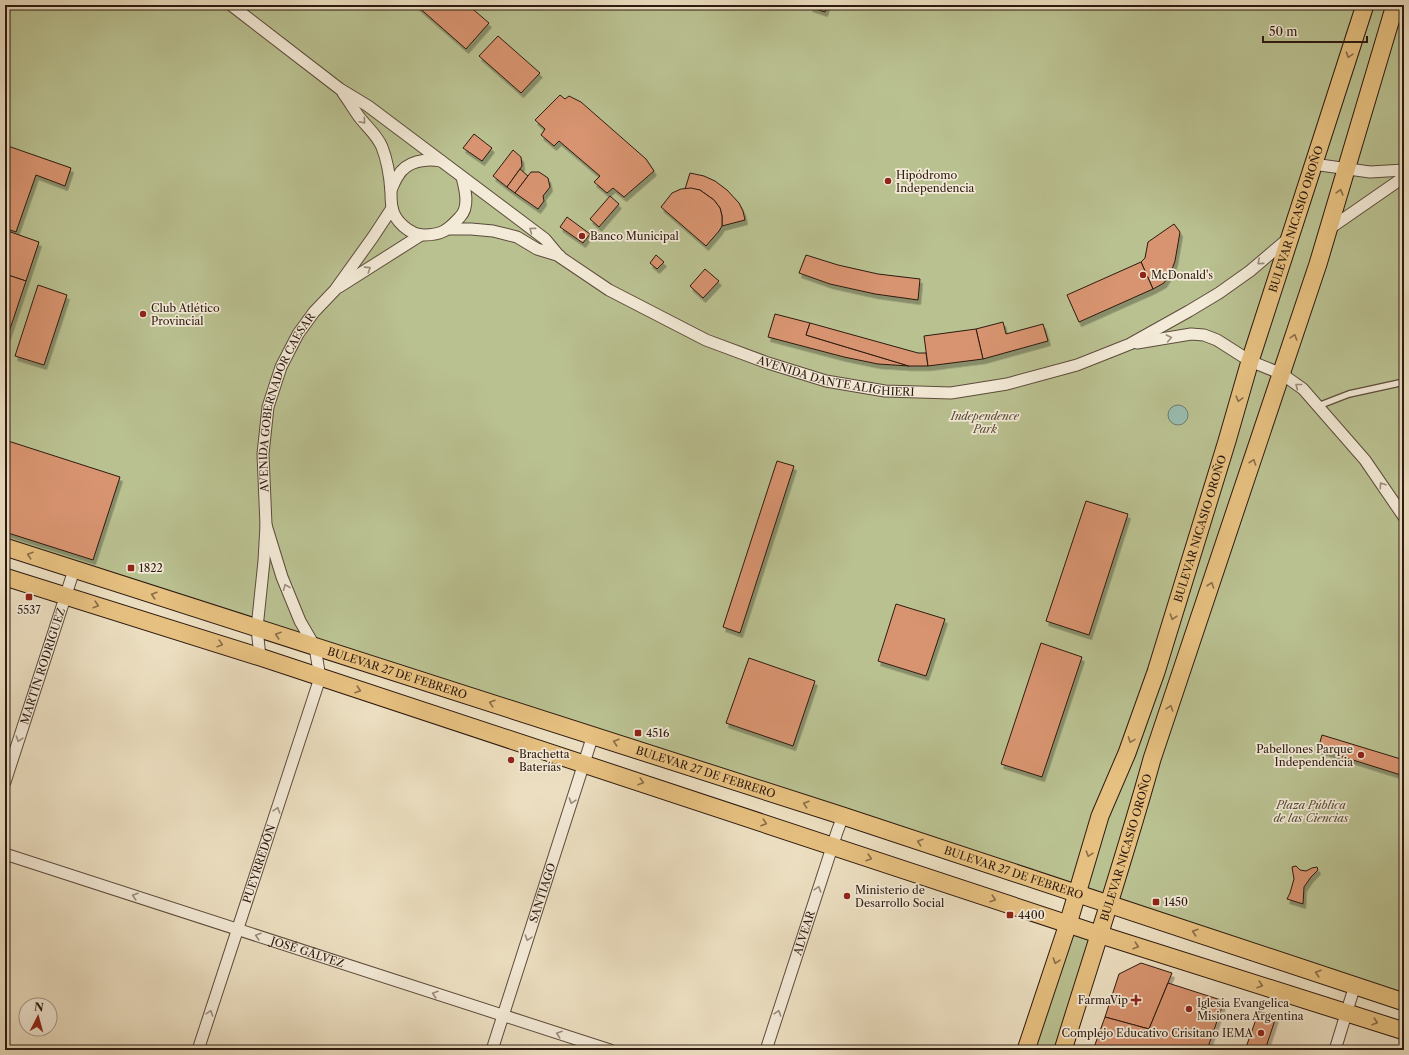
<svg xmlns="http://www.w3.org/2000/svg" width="1409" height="1055" font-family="'Libre Caslon Text',serif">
<defs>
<filter id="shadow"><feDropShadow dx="2.5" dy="4.5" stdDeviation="0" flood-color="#0004"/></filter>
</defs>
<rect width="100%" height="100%" fill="#ecdfc1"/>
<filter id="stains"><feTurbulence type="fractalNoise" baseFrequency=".005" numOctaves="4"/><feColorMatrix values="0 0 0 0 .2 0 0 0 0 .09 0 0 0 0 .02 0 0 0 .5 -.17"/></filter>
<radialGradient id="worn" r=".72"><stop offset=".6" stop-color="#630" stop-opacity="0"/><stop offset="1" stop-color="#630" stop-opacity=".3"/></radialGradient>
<g fill="#bac191" stroke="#746e50">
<path d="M5,5H1404V1002L5,547Z"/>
<path d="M1068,924L1098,934L1063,1050H1026Z"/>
</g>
<circle fill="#99bdb1" stroke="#6e7c71" cx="1178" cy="415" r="10"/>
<g fill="#d8946f" stroke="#2d1a10" filter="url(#shadow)">
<path d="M416,5H468L489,23L466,49Z"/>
<path d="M811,5H827L825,12L810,7Z"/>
<path d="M498,36L540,73L521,93L479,56Z"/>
<path d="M560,95L565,99L569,96L581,102L646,159L654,171L624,197L613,188L607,193L594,182L600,176L559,141L554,146L541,135L545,129L535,120Z"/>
<path d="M474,134L492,148L482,161L463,148Z"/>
<path d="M5,145L71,168L65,186L36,175L16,232L5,228Z"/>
<path d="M513,150L521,157L522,166L507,187L493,176Z"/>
<path d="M520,169L528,176L515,193L507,187Z"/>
<path d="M531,172H539L548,178L550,187L543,196L544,201L538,209L515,193Z"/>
<path d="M690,173L704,176L715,181L727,190L739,203L743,211L745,220L722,226V216L720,208L714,200L700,190L685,189Z"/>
<path d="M691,188L700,190L714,200L720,208L722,216V226L719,231L706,246L661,207L672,193L681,189Z"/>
<path d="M610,196L619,204L599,227L590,219Z"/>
<path d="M567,217L590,234L583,243L560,227Z"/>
<path d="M1174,224L1180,232L1175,261L1171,272L1164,283L1153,289L1141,262L1145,258L1148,242Z"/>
<path d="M5,230L39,242L26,281L5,274Z"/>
<path d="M656,255L664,262L657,269L650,263Z"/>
<path d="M806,255L838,265L878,274L920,279L918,300L875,294L830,284L799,273Z"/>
<path d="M1141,262L1153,289L1079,322L1067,295Z"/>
<path d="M705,269L719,281L703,298L690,286Z"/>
<path d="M5,274L26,281L7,338L5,337Z"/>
<path d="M38,285L67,295L44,365L15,356Z"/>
<path d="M775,314L810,323L806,335L909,366L878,364L844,357L768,337Z"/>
<path d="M1003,322L1006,334L1043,324L1048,341L983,359L976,329Z"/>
<path d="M810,323L918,353H926L928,366H909L806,335Z"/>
<path d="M976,329L983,359L928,366L924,336Z"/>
<path d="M5,440L120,477L93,560L5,532Z"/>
<path d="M777,461L794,466L740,633L723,627Z"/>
<path d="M1086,501L1128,514L1089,635L1046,621Z"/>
<path d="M896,604L945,619L926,676L878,661Z"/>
<path d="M1041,643L1082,657L1042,777L1001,764Z"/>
<path d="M749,658L815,681L793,746L726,723Z"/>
<path d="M1322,735L1404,760V776L1318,749Z"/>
<path d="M1296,866L1300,870L1306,871L1312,868L1317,867L1318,870L1311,877L1304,887L1303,904L1287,899L1290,893L1294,879L1292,867Z"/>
<path d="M1141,963L1172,973L1149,1029L1105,1017L1119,974Z"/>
<path d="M1168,983L1224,1001L1207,1050H1093L1105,1017L1149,1029Z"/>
<path d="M1259,1011L1276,1017L1265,1050H1245Z"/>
</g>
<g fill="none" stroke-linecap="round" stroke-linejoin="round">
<defs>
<path id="lane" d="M1318,406L1349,394L1404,382"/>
<g id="street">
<path id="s1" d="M231,5L340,89L368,106L545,239L560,257L609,290L706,340L768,363L826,381L885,391L951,393L1007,384L1077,365L1130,344L1189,311L1219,293L1250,271L1290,237"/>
<path d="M343,93C349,101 354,110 360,118C368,128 377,135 382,147C387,160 390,177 391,192C391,197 391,202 392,207C394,221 410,235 424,235C442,235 448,230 460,217C470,207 465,189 462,177"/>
<path d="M1313,164L1370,172L1404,170"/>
<path d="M391,190C393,186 395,180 398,176C406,161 426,158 441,161"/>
<path d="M449,229H471L493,231L517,237L537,249L560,256"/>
<path d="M1329,229L1404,177"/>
<path d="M339,287L421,235"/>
<path d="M1137,343L1191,334L1204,335L1217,340L1250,361L1282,374L1303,389L1365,460L1404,517"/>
<path id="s2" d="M260,657L257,628L264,561L266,525L263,454L268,407L281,367L298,334L314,312L335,290L373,237L392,208"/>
<path id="s3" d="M5,782L74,570"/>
<path id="s4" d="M5,854L610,1050"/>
<path id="s5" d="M198,1050L320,678L315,647L300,621L282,577L266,525"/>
<path id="s6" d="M492,1050L593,735"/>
<path id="s7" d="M766,1050L837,832L843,816"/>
<path d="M1335,1050L1355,985"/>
</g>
<g id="primary">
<path id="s8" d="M5,547L843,816L1404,1002"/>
<path d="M5,577L260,657L1098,934L1404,1031"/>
<path id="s9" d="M1026,1050L1068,924L1100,816L1127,753L1156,672L1227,441L1250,361L1365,5"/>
<path id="s10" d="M1063,1050C1093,953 1125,857 1152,759L1318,264L1395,5"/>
</g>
</defs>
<use href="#lane" stroke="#5d4b3c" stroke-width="8"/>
<use href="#street" stroke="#5d4b3c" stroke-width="13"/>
<use href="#primary" stroke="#2d1a10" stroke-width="19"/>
<use href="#lane" stroke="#f3ead7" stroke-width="5.5"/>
<use href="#street" stroke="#f3ead7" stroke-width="11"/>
<use href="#primary" stroke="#e6c080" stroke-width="17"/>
</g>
<defs><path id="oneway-chevron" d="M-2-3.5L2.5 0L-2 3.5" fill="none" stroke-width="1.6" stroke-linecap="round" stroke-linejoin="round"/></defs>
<g stroke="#8a6d48">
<use href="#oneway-chevron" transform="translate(1349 55) rotate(108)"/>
<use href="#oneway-chevron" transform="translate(1340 192) rotate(-74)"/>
<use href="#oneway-chevron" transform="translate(1294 337) rotate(-72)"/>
<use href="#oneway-chevron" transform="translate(1239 399) rotate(105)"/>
<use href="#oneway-chevron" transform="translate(1253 462) rotate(-71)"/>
<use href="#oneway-chevron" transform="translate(30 555) rotate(-162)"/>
<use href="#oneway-chevron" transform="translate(1211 585) rotate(-71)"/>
<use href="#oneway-chevron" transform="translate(154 595) rotate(-162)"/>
<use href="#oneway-chevron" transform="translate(96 605) rotate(17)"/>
<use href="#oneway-chevron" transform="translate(1173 617) rotate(107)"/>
<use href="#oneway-chevron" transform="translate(278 635) rotate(-162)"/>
<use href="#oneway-chevron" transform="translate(220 644) rotate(17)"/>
<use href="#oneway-chevron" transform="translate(358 690) rotate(18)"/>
<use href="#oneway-chevron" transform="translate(492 703) rotate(-162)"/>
<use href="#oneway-chevron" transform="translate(1170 708) rotate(-72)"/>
<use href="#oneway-chevron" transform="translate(1131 740) rotate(110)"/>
<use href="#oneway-chevron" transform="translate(616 742) rotate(-162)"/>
<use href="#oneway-chevron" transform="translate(641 782) rotate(18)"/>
<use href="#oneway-chevron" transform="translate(806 804) rotate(-162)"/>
<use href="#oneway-chevron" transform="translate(764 823) rotate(18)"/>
<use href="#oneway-chevron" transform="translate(920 842) rotate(-162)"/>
<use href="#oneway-chevron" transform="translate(1089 854) rotate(107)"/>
<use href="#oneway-chevron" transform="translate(869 858) rotate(18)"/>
<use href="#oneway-chevron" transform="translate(993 899) rotate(18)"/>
<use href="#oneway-chevron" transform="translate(1195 932) rotate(-162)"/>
<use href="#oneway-chevron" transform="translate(1136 946) rotate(18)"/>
<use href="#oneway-chevron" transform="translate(1056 961) rotate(108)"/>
<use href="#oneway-chevron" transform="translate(1318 973) rotate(-162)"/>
<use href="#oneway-chevron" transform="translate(1260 985) rotate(18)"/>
<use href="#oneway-chevron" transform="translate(1375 1022) rotate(18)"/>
</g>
<g stroke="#9a8c7d">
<use href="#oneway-chevron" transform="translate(363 121) rotate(49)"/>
<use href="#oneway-chevron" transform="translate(532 230) rotate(-143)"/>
<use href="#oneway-chevron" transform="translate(1260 262) rotate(139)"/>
<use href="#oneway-chevron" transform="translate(368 269) rotate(-33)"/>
<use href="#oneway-chevron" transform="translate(1169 338) rotate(-11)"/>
<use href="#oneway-chevron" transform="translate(1298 386) rotate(-142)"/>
<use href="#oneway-chevron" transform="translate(1382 485) rotate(-124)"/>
<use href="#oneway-chevron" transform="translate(286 587) rotate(-112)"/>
<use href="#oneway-chevron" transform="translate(19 739) rotate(108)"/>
<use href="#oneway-chevron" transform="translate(572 801) rotate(108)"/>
<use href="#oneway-chevron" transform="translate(277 810) rotate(-72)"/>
<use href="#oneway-chevron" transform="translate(818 889) rotate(-72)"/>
<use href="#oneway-chevron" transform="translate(135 896) rotate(-162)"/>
<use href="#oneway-chevron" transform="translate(258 936) rotate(-162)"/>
<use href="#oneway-chevron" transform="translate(528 938) rotate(108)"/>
<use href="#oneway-chevron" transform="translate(435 994) rotate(-162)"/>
<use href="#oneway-chevron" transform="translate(210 1013) rotate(-72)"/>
<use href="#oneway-chevron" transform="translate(778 1013) rotate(-72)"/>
<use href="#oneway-chevron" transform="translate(559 1034) rotate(-162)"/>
</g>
<g fill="#8f2418" stroke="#f3ead7" stroke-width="1.5">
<circle cx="888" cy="181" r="4"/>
<circle cx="582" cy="236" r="4"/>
<circle cx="1143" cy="275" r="4"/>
<circle cx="143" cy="314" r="4"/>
<rect x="127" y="564" width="8" height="8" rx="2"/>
<rect x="25" y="593" width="8" height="8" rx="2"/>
<rect x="634" y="729" width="8" height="8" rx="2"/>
<circle cx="1361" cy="755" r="4"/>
<circle cx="511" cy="760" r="4"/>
<circle cx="847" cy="896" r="4"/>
<rect x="1152" y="898" width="8" height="8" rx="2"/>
<rect x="1006" y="911" width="8" height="8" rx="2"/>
<path d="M1134 994h4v4h4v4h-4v4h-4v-4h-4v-4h4z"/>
<circle cx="1189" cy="1009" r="4"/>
<circle cx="1261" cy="1033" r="4"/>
</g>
<g text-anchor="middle" stroke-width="3.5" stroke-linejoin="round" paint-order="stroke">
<g font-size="11" fill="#2d1a10" stroke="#f3ead7" text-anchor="start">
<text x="896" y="179">Hipódromo<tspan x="896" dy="13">Independencia</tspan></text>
<text x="590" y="240">Banco Municipal</text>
<text x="1151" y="279">McDonald's</text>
<text x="151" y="312">Club Atlético<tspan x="151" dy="13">Provincial</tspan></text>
<text x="139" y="572">1822</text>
<text x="29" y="614" text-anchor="middle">5537</text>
<text x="646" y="737">4516</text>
<text x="1353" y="753" text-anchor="end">Pabellones Parque<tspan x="1353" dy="13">Independencia</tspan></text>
<text x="519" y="758">Brachetta<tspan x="519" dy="13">Baterías</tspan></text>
<text x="855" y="894">Ministerio de<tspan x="855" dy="13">Desarrollo Social</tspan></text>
<text x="1164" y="906">1450</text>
<text x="1018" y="919">4400</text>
<text x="1128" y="1004" text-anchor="end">FarmaVip</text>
<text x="1197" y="1007">Iglesia Evangelica<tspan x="1197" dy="13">Misionera Argentina</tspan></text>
<text x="1253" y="1037" text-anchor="end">Complejo Educativo Crisitano IEMA</text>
</g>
<g font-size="11" fill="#2d1a10" stroke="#f3ead7">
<text dy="4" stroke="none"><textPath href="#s9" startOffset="874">BULEVAR NICASIO OROÑO</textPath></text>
<text dy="4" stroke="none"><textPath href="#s1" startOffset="719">AVENIDA DANTE ALIGHIERI</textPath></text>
<text dy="4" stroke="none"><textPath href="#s2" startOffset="260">AVENIDA GOBERNADOR CAESAR</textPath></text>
<text dy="4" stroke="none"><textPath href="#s9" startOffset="550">BULEVAR NICASIO OROÑO</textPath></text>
<text dy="4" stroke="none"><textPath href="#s3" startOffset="122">MARTÍN RODRÍGUEZ</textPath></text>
<text dy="4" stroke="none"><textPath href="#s8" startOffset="412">BULEVAR 27 DE FEBRERO</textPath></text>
<text dy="4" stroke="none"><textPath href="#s8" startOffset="736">BULEVAR 27 DE FEBRERO</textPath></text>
<text dy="4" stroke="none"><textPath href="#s10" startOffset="212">BULEVAR NICASIO OROÑO</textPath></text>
<text dy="4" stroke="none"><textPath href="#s5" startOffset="196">PUEYRREDÓN</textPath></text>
<text dy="4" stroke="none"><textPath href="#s8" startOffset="1060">BULEVAR 27 DE FEBRERO</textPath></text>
<text dy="4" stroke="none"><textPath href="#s6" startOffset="165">SANTIAGO</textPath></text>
<text dy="4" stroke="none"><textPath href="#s7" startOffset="123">ALVEAR</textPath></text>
<text dy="4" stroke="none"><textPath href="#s4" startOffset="318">JOSÉ GÁLVEZ</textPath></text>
</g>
<g font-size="11" font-style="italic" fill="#574c37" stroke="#f3ead7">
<text x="985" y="420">Independence<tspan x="985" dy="13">Park</tspan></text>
<text x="1311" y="809">Plaza Pública<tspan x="1311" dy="13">de las Ciencias</tspan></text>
</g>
</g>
<rect width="1409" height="1055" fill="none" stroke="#ecdfc1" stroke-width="20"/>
<rect x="6" y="6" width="1397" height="1043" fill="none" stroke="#2d1a10" stroke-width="2"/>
<rect x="10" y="10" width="1389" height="1035" fill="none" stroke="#2d1a10"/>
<g transform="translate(38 1017) rotate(6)"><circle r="19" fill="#f3ead7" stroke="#a49787"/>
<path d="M0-3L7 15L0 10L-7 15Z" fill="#8f2418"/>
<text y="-6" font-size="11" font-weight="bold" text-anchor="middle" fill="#2d1a10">N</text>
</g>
<path d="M1263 36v6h104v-6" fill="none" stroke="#2d1a10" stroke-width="2"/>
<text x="1269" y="36" font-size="12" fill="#2d1a10" stroke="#f3ead7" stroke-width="3" paint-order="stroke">50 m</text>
<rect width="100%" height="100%" filter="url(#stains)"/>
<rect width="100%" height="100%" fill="url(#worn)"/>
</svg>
